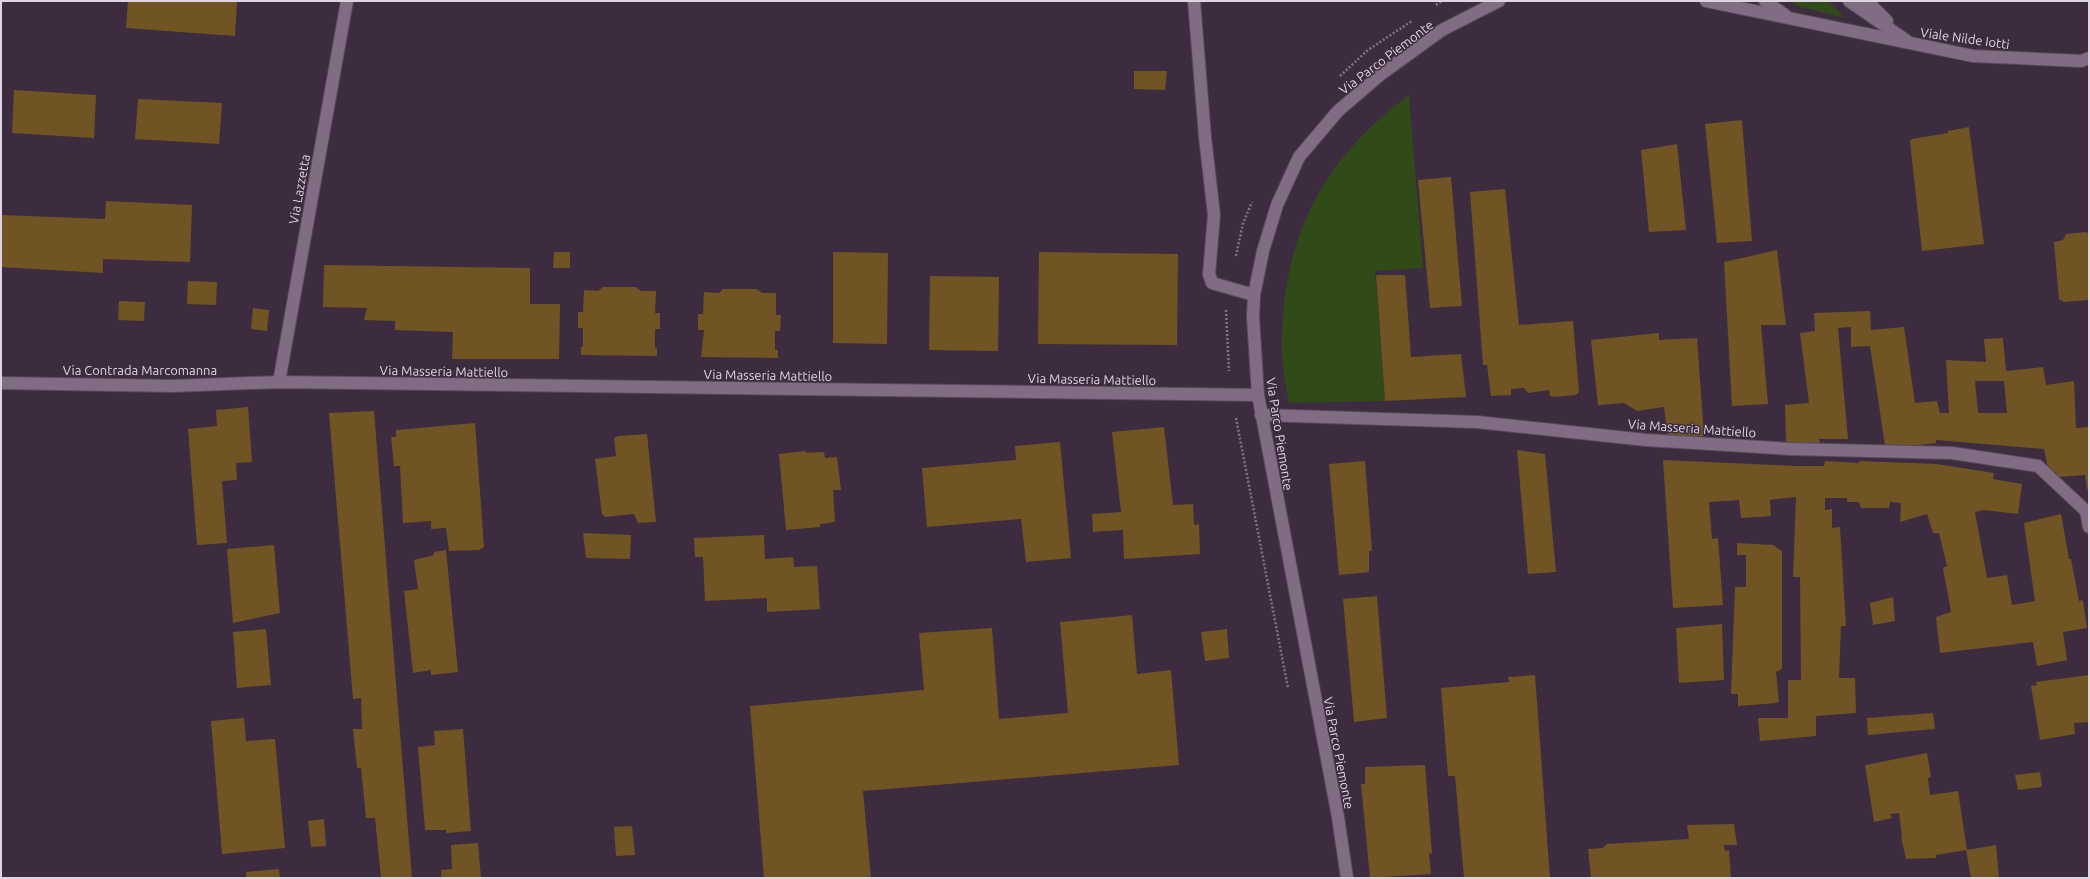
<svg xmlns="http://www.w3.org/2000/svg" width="2090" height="879" font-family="Ubuntu,sans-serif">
<rect width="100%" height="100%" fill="#3d2c3f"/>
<g fill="#304a18">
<path d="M1790,1H1828L1845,18L1797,6Z"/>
<path d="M1409,95L1423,268L1375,271L1385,401L1289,403C1286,387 1282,369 1282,352C1280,242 1320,161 1409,95Z"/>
</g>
<g fill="#705423" fill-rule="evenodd">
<path d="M128,1H237L235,36L126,28Z"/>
<path d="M1134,71H1167L1165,90L1134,89Z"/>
<path d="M14,90L96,95L94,138L12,133Z"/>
<path d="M138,99L222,103L219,144L135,139Z"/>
<path d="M1742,120L1752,241L1717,243L1705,124Z"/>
<path d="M1969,127L1984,244L1922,251L1910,141L1912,139L1948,133V131Z"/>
<path d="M1677,144L1686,230L1649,232L1641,150Z"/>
<path d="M1451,177L1462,306L1430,308L1418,180Z"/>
<path d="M1505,189L1519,325L1573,321L1579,392L1576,395L1554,397L1550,396L1549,390L1528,393L1524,388L1511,389V395L1491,396L1487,365H1483L1470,192Z"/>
<path d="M106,201L192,205L190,262L103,259V273L1,267V215L105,219Z"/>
<path d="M2087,232L2089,236V300L2064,302L2059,299L2054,242L2063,240L2066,234Z"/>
<path d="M1777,250L1786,325H1761L1768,404L1732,406L1724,262Z"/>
<path d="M554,252H570V268H553Z"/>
<path d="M833,252L888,253L887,344L833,343Z"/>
<path d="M1039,252L1178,254L1177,345L1038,344Z"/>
<path d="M324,265L530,268V304H560L559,359H452L453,332L395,330V321L364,320L367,308L323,307Z"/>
<path d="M1376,275H1405L1411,357L1461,354L1466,397L1385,401Z"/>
<path d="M930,276L999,277L998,351L929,350Z"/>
<path d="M188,281L217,282L216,305L187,304Z"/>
<path d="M603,287H636L641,291H656L655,313H660V329H655V348H657V356L581,355V347H583V328H578V312H583L584,290L598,291Z"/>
<path d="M723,289H757L762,293H776V315H781L780,331H775V350H778V358L701,357L704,330H698V314H703L704,292L719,293Z"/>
<path d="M119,301L145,302L144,321L118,320Z"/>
<path d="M253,308L269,310L267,331L251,329Z"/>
<path d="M1870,311L1871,330L1904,327L1915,403L1937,401L1940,413H1949L1946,360L1986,362L1984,339L2003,338L2006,371L2043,367L2046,385L2074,381L2076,428L2089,427V489H2087L2085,475L2057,477L2056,472L2049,473L2044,449L1936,440V443L1893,448V445H1885L1870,346L1851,347V327L1838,328L1848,439H1819L1820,443H1786L1785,405L1809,403L1800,333L1815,331L1814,313ZM1975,381H2004L2007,413H1978Z"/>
<path d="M1659,333V340L1697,338L1704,436L1668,438L1664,407L1637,411L1624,403L1598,405L1591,340Z"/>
<path d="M248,407L252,462L236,463L237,480L222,481L227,543L197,545L188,429L217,426L216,410Z"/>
<path d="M374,411L397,696L412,878H381L375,818H366L361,768H357L353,729H362L361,698L353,699L329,413Z"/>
<path d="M475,423L484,547L479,550L449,551L446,528L431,529V521L403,523L400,466H394L391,437H396V430Z"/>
<path d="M1164,427L1173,505L1193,504L1194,525L1199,524L1200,554L1124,559L1123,530L1093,532L1092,514L1121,512L1112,432Z"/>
<path d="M647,434L656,522L638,523L634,514L605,517L602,514L595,459L616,456L614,438L619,436Z"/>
<path d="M1060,442L1071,558L1026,562L1021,519L927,527L922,468L1016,460L1015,446Z"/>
<path d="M1517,450L1545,454L1556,572L1528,574Z"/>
<path d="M806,451V453L824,452L825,458L837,457L841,490H833L835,522L820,524V527L786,530L779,454Z"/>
<path d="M1663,460L1796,466H1824L1825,461L1859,463V461L1937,464L1994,473L1993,479L2022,484L2018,514L1983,510L1975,512L1987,578L2007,575L2012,605L2035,601L2024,523L2061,514L2069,559H2071L2079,601L2083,600L2087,628L2063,632L2067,660L2037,666L2033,642L1940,653L1936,617L1951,612L1943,568L1947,566L1939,533H1933L1927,514L1900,522L1901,503L1890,502L1889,508H1861L1859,502H1847V498H1825V510L1832,509V528L1840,527L1846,626H1841L1839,678H1855L1856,713L1816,716V736L1760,741L1758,718H1788V680H1801L1800,577H1793L1796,497L1770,500L1771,516L1741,518L1739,500L1709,502L1712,539L1718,538L1723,605L1673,608Z"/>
<path d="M1365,461L1372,551H1369V572L1339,575L1329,464Z"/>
<path d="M583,533L631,535L630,559L586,558Z"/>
<path d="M764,535L765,559L793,557L794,567L817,566L820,609L767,612V598L705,601L703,557H695L694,538Z"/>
<path d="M1737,543L1773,545L1782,551V669L1776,672L1779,701L1777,703L1738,706V694H1731L1735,587H1746V555H1737Z"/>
<path d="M274,545L280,613L233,623L227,549Z"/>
<path d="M446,550L458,672L431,675V670L413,673L404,591L418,589L414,560L434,555V552Z"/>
<path d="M1377,596L1387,718L1354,722L1343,599Z"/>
<path d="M1893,597L1895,621L1873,625L1870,603Z"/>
<path d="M1132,615L1137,674L1171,670L1179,765L863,791L871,878H764L750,706L924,690L919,633L992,628L999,719L1068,713L1060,622Z"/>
<path d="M1722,624L1724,680L1679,683L1676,628Z"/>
<path d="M266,629L271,685L237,688L233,632Z"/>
<path d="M1227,629L1229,658L1205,661L1201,632Z"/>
<path d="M1535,675L1550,878H1464L1455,776H1448L1441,688L1509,682L1508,677Z"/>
<path d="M2089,675V722L2074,723L2075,734L2040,740L2031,686L2037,685L2036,682Z"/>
<path d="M1933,713L1935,729L1868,735L1867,718Z"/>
<path d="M244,718L246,741L275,739L285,848L222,854L211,721Z"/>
<path d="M463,729L471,831L446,833V830H425L418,747L435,745L434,731Z"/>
<path d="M1927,753L1931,777L1928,778L1930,795L1958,791L1967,850L1996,845L1999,878H1971L1966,850L1936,855V858L1906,859L1901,837L1902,836L1899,813L1890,814L1892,818L1874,822L1865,765Z"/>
<path d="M1425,765L1432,854L1429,853L1431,874L1370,878L1361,784H1365V767Z"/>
<path d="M2040,772L2042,787L2018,790L2015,775Z"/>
<path d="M324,819L326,846L311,847L308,821Z"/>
<path d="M1734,824L1737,845H1724L1725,851L1729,850L1731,878H1591L1588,849L1603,848L1607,844L1689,839L1687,825Z"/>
<path d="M632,826L635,855L616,856L614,827Z"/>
<path d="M478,843L481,878H441V870L452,869L451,845Z"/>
<path d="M279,869L280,878H246V872Z"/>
</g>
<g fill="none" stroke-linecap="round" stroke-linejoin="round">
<defs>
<g id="street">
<path d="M1194,1L1205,137L1214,215L1209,274L1212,283L1254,295"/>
<path d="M1706,1L1973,56L2081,61L2089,58"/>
<path d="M1765,1L1785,15"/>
<path d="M1849,1L1907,41"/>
<path d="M1867,1L1887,21"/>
<path d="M279,382L347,1"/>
<path d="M1,383L173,386L279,382L1258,395"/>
<path d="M1261,415L1477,422L1646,440L1791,449L1952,453L2038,466L2086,511L2089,527"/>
<path d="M1347,878L1338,817L1258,395L1253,317L1254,295L1263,251L1277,205L1299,157L1338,111L1380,75L1442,30L1499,1"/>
</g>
</defs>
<use href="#street" stroke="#584a5a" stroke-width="14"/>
<g stroke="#817383" stroke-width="2.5" stroke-dasharray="2 2" stroke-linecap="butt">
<path d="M1436,5L1442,1"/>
<path d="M1340,76L1368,50L1412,21"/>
<path d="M1236,256L1243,223L1252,202"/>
<path d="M1226,310L1229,371"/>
<path d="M1236,418L1288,688"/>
</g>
<use href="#street" stroke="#806d83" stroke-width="12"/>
</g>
<g text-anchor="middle" stroke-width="3" stroke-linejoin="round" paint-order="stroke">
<g font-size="13" fill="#dfd4e1" stroke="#3d2c3f">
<text transform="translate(1965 38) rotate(8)" y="5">Viale Nilde Iotti</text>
<text transform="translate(1386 57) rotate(-37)" y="5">Via Parco Piemonte</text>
<text transform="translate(299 189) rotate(-80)" y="5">Via Lazzetta</text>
<text x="140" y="375">Via Contrada Marcomanna</text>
<text transform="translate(444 371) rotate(1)" y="5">Via Masseria Mattiello</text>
<text transform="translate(768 375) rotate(1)" y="5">Via Masseria Mattiello</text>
<text transform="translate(1092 379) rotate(1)" y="5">Via Masseria Mattiello</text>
<text transform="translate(1692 428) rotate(4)" y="5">Via Masseria Mattiello</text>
<text transform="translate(1280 434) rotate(81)" y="5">Via Parco Piemonte</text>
<text transform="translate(1339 753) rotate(79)" y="5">Via Parco Piemonte</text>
</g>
</g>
<rect width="2090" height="879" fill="none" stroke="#dfd4e1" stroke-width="4"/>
</svg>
